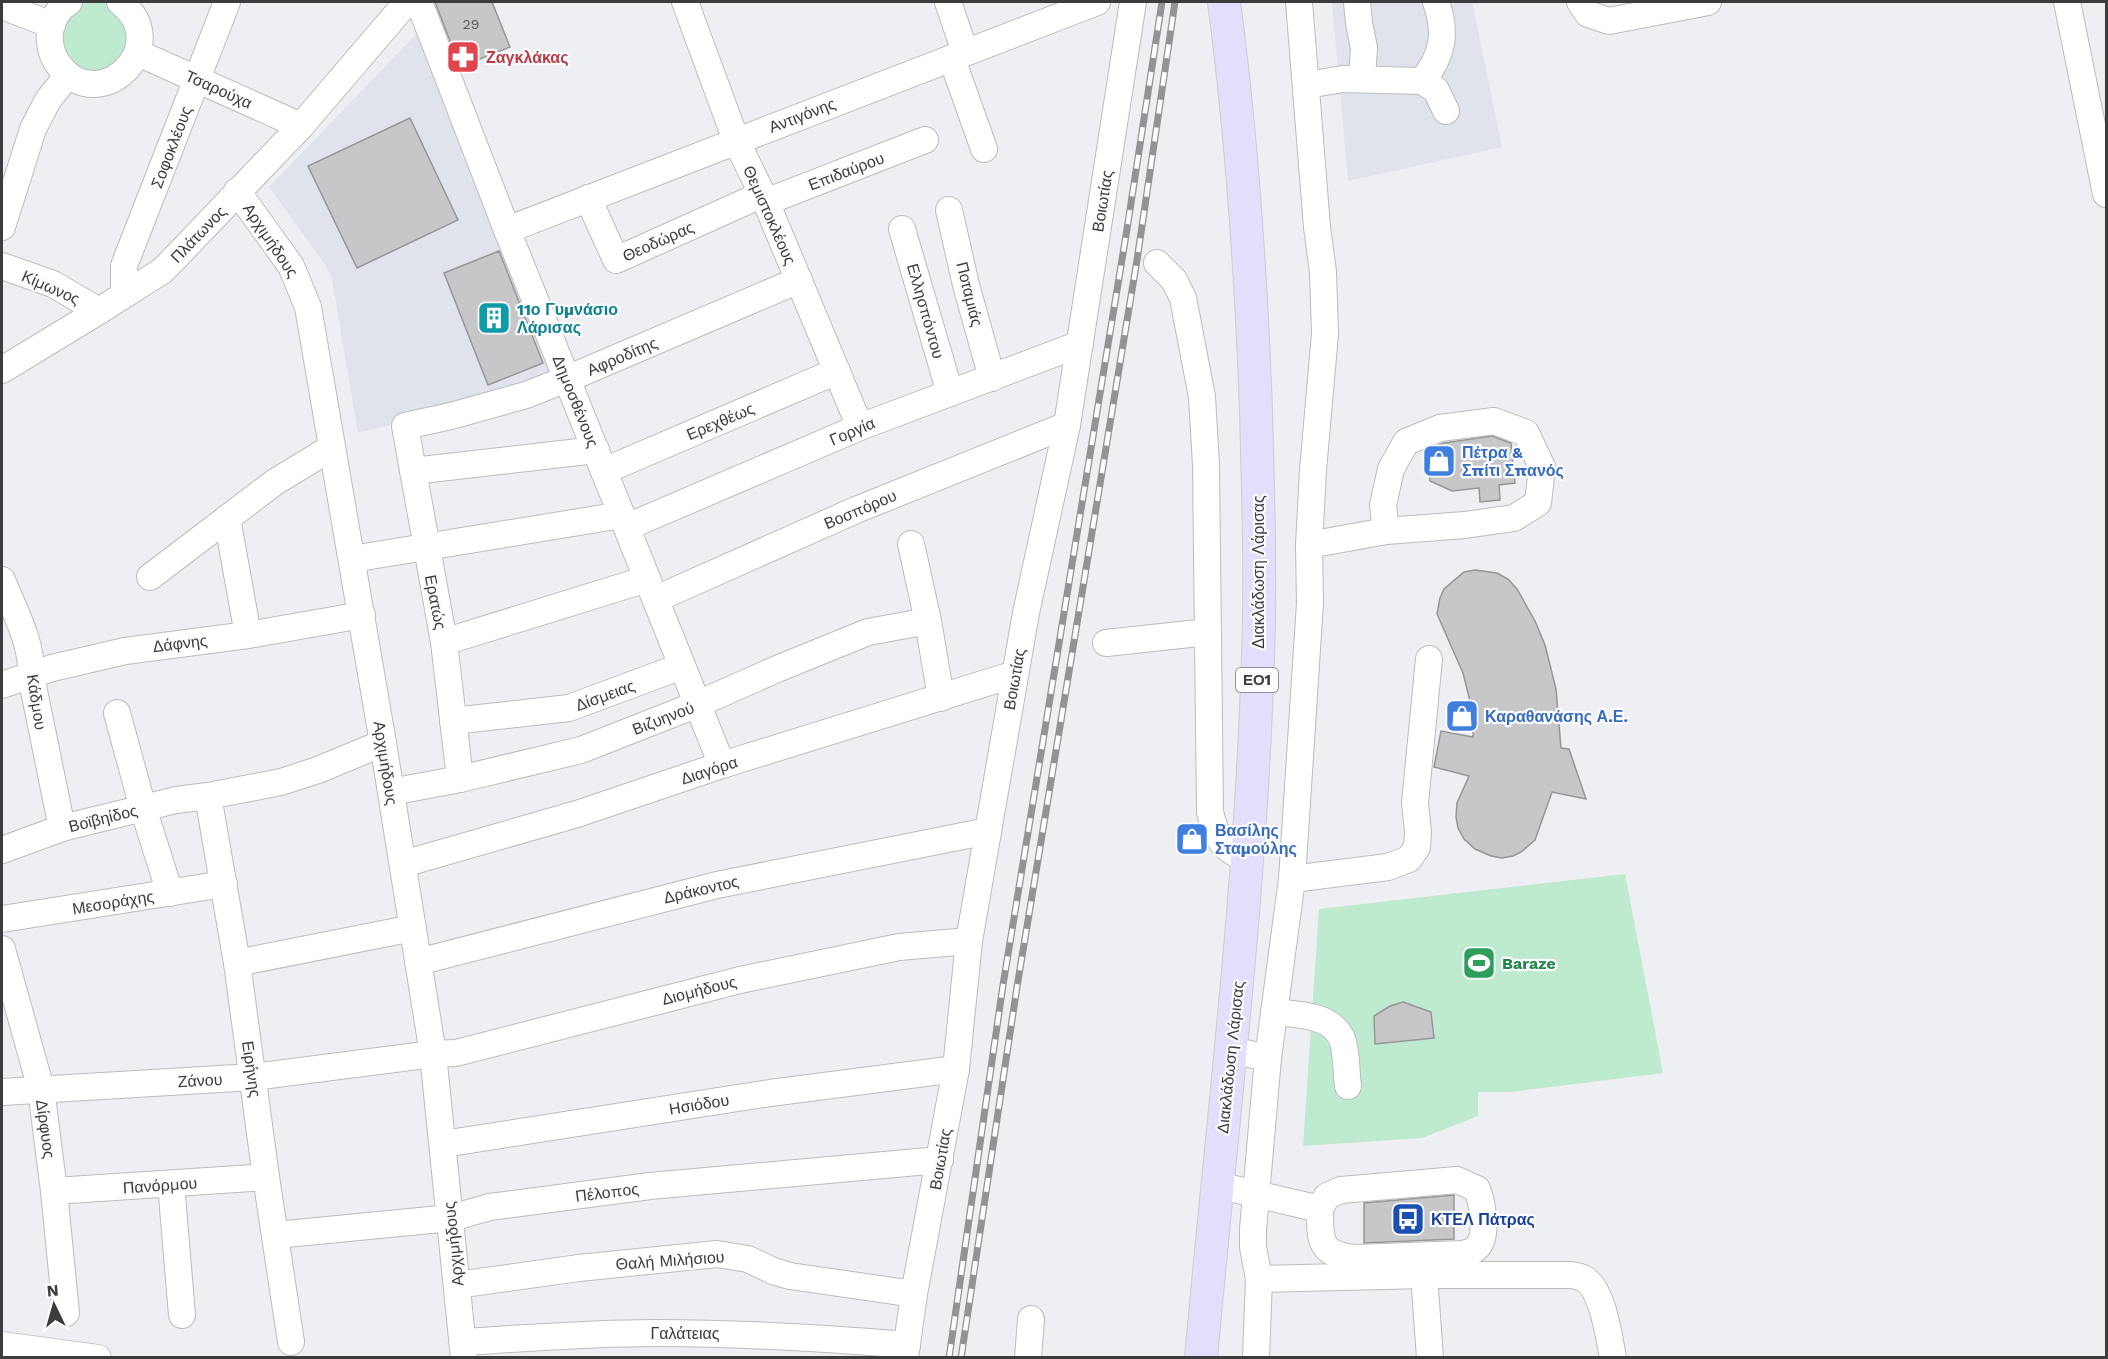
<svg xmlns="http://www.w3.org/2000/svg" width="2108" height="1359" font-family="'Work Sans',sans-serif">
<rect width="100%" height="100%" fill="#eeeff2"/>
<g fill="#e0e3eb">
<path d="M1332,2H1472L1502,147L1348,181Z"/>
<path d="M421,29L557,379L504,397L358,433L332,279L326,266L269,187Z"/>
</g>
<g fill="#beeacf">
<path d="M87,2H103L119,9L132,47L103,76L69,66L57,33L79,4Z"/>
<path d="M1625,874L1663,1073L1510,1092H1478V1116L1422,1138L1303,1146L1319,909Z"/>
</g>
<g fill="#c7c7c9" stroke="#969699" stroke-width="1.5">
<path d="M435,2H492L510,47L460,67Z"/>
<path d="M410,118L458,220L357,268L308,166Z"/>
<path d="M499,251L543,363L488,385L444,273Z"/>
<path d="M1492,436L1511,443L1515,483L1499,485L1500,500L1480,502L1479,488L1452,491L1430,481L1427,452L1436,446L1444,443Z"/>
<path d="M1475,570L1497,573L1508,579L1517,589L1535,621L1545,645L1556,689L1561,748L1569,749L1586,799L1552,792L1535,840L1521,852L1513,856L1502,858L1491,856L1475,849L1464,839L1458,828L1456,817L1457,803L1469,776L1434,767L1441,731L1473,737V713L1463,673L1437,614L1440,598L1444,589L1464,572Z"/>
<path d="M1403,1002L1431,1012L1434,1038L1375,1044L1374,1016L1390,1006Z"/>
<path d="M1454,1195V1239L1364,1243V1203Z"/>
</g>
<g fill="none" stroke-linecap="round" stroke-linejoin="round">
<defs>
<g id="minor">
<path d="M69,2C56,10 48,26 50,42C51,53 55,62 63,70C104,114 174,44 120,2"/>
<path d="M419,2L507,230L722,765"/>
<path d="M685,2L736,140L766,202L860,427"/>
<path d="M948,2L965,52"/>
<path d="M1357,2L1359,23L1364,48L1362,78"/>
<path d="M1580,2L1588,14L1609,21L1708,2"/>
<path d="M2067,2L2106,194"/>
<path d="M2,6L52,25"/>
<path d="M138,53L301,126"/>
<path d="M952,59L984,149"/>
<path d="M1422,81L1436,90L1446,111"/>
<path d="M1307,85L1343,79L1422,81C1443,56 1447,33 1436,2"/>
<path d="M237,191L291,266L308,307L383,743L433,1054L464,1358"/>
<path d="M588,198L616,260L763,194"/>
<path d="M766,202L925,140"/>
<path d="M949,210L966,285L992,378"/>
<path d="M2,227L33,129L48,100L68,75"/>
<path d="M902,229L950,393"/>
<path d="M507,230L1097,2"/>
<path d="M1157,263L1174,280L1183,298L1202,397L1206,465L1210,812C1218,842 1220,845 1248,861"/>
<path d="M2,266L53,284L99,311"/>
<path d="M124,294V266L127,258L227,2"/>
<path d="M2,370L99,311L162,271L173,260L301,126L407,2"/>
<path d="M413,471L596,450"/>
<path d="M604,471L837,371"/>
<path d="M227,518L248,635"/>
<path d="M627,527L860,427L1080,344"/>
<path d="M911,544L928,621L941,698"/>
<path d="M1309,545L1386,531L1465,525L1514,518L1538,503L1542,467L1526,433L1494,421L1440,428L1406,442L1391,469L1383,505L1386,531"/>
<path d="M352,559L622,515"/>
<path d="M150,577L275,482L331,448"/>
<path d="M2,580C14,610 33,644 31,676L62,828"/>
<path d="M656,599L856,510L1067,425"/>
<path d="M444,642L647,579"/>
<path d="M1106,643L1208,632"/>
<path d="M2,685L52,668L125,651L248,635L362,615"/>
<path d="M117,713L143,808L170,893"/>
<path d="M453,721L569,708L682,666"/>
<path d="M460,779L444,642L405,426L451,416L526,395L567,379L799,280"/>
<path d="M391,792L460,779L581,750L698,704L777,669L868,632L928,621"/>
<path d="M208,796L237,963L266,1177L291,1342"/>
<path d="M2,850L62,828L176,800L208,796L281,782L318,770L383,743"/>
<path d="M403,864L577,814L722,765L1015,674"/>
<path d="M1292,879L1388,867L1409,859L1417,847L1418,832L1415,803L1429,659"/>
<path d="M2,919L224,884"/>
<path d="M2,949L41,1089L54,1191L66,1313"/>
<path d="M418,962L717,885L988,831"/>
<path d="M237,963L413,928"/>
<path d="M1274,1012C1298,1015 1331,1014 1342,1039C1347,1052 1346,1072 1348,1086"/>
<path d="M1231,1050L1268,1058L1292,879L1310,603L1309,545L1313,470L1325,334L1323,272L1317,227L1299,2"/>
<path d="M2,1092L253,1077L433,1054L456,1053L740,980L899,947L969,941"/>
<path d="M443,1144L770,1093L956,1069"/>
<path d="M171,1184L182,1315"/>
<path d="M1217,1185L1320,1209C1320,1241 1319,1254 1355,1258L1463,1254C1470,1252 1477,1250 1480,1243C1487,1231 1482,1201 1477,1189L1457,1180L1341,1190L1327,1196L1320,1209"/>
<path d="M54,1191L266,1177"/>
<path d="M276,1235L451,1218L490,1207L650,1186L940,1160"/>
<path d="M1424,1275L1430,1358"/>
<path d="M1259,1279L1253,1247V1229L1268,1058"/>
<path d="M457,1285L579,1268L717,1254L748,1259L773,1271L790,1276L914,1294"/>
<path d="M463,1342C527,1338 591,1333 655,1333C739,1333 823,1338 907,1345"/>
<path d="M2,1345L98,1358"/>
<path d="M905,1358L914,1294L956,1069L969,941L1026,613L1067,425L1133,2"/>
<path d="M1028,1358L1031,1319"/>
<path d="M1256,1358L1259,1279L1424,1275H1569C1573,1275 1578,1276 1583,1278C1603,1288 1609,1337 1613,1358"/>
</g>
<path id="major" d="M1201,1358C1222,1124 1251,891 1258,656C1261,574 1258,492 1256,410C1251,274 1242,137 1224,2"/>
</defs>
<use href="#minor" stroke="#bcbcbf" stroke-width="28"/>
<use href="#major" stroke="#cccccd" stroke-width="34"/>
<use href="#minor" stroke="#fff" stroke-width="26"/>
<use href="#major" stroke="#e2defc" stroke-width="32"/>
<defs>
<g id="rail">
<path d="M949,1358L1003,985L1127,229L1162,2"/>
<path d="M961,1358L1017,987L1137,260L1175,2"/>
</g>
</defs>
<use href="#rail" stroke="#929395" stroke-width="7"/>
<use href="#rail" stroke="#fcfcff" stroke-width="4.5" stroke-dasharray="14" stroke-linecap="butt"/>
</g>
<defs>
<symbol id="pharmacy-square" viewBox="-11 -11 22 22"><rect x="-9" y="-9" width="18" height="18" rx="4" fill="#e0444e" stroke="#fcfcff"/><path d="M-2-6h4v4h4v4h-4v4h-4v-4h-4v-4h4Z" fill="#fff"/></symbol>
<symbol id="building-square" viewBox="-11 -11 22 22"><rect x="-9" y="-9" width="18" height="18" rx="4" fill="#0f9aa8" stroke="#fcfcff"/><path d="M-4-6H4V6H1V3H-1V6H-4ZM-2.5-4.3h1.7v1.8h-1.7ZM.8-4.3h1.7v1.8H.8ZM-2.5-1h1.7V.8h-1.7ZM.8-1h1.7V.8H.8Z" fill="#fff"/></symbol>
<symbol id="shop-square" viewBox="-11 -11 22 22"><rect x="-9" y="-9" width="18" height="18" rx="4" fill="#3f7fe0" stroke="#fcfcff"/><path d="M-5-2.5h2.3a2.7 3.5 0 0 1 5.4 0H5L5.5 6h-11ZM-1.5-2.5h3a1.5 2.3 0 0 0-3 0Z" fill="#fff"/></symbol>
<symbol id="stadium-square" viewBox="-11 -11 22 22"><rect x="-9" y="-9" width="18" height="18" rx="4" fill="#2e9e5b" stroke="#fcfcff"/><path d="M0-5a6.5 5 0 1 0 0 10a6.5 5 0 1 0 0-10ZM-3.5-1.8h7v3.6h-7Z" fill="#fff"/></symbol>
<symbol id="bus-square" viewBox="-11 -11 22 22"><rect x="-9" y="-9" width="18" height="18" rx="4" fill="#1a4fb4" stroke="#fcfcff"/><path d="M-5-6H5V4H4V6H2V4H-2V6H-4V4H-5ZM-3.5-4V0h7V-4ZM-3.5 1.2v1.5H-2V1.2ZM2 1.2v1.5H3.5V1.2Z" fill="#fff"/></symbol>
</defs>
<g fill-rule="evenodd">
<use href="#pharmacy-square" x="444" y="38" width="38" height="38"/>
<use href="#building-square" x="475" y="299" width="38" height="38"/>
<use href="#shop-square" x="1420" y="442" width="38" height="38"/>
<use href="#shop-square" x="1443" y="697" width="38" height="38"/>
<use href="#shop-square" x="1173" y="820" width="38" height="38"/>
<use href="#stadium-square" x="1460" y="944" width="38" height="38"/>
<use href="#bus-square" x="1389" y="1200" width="38" height="38"/>
</g>
<g text-anchor="middle" stroke-width="4.5" stroke-linejoin="round" paint-order="stroke">
<g font-size="14" fill="#5e5f60">
<text x="471" y="29">29</text>
</g>
<rect fill="#fcfcff" stroke="#757677" stroke-width="1.5" x="1236" y="668" width="42" height="24" rx="4.5"/>
<g font-size="15" font-weight="bold" fill="#3b3c3d">
<text x="1257" y="685">ΕΟ1</text>
</g>
<g font-size="16" font-weight="bold" fill="#be3a42" stroke="#fcfcff" text-anchor="start">
<text x="486" y="63">Ζαγκλάκας</text>
</g>
<g font-size="16" fill="#3b3c3d" stroke="#fcfcff">
<text transform="translate(219 89) rotate(24)" y="6">Τσαρούχα</text>
<text transform="translate(802 115) rotate(-21)" y="6">Αντιγόνης</text>
<text transform="translate(171 147) rotate(-69)" y="6">Σοφοκλέους</text>
<text transform="translate(846 171) rotate(-21)" y="6">Επιδαύρου</text>
<text transform="translate(1102 201) rotate(-81)" y="6">Βοιωτίας</text>
<text transform="translate(770 215) rotate(66)" y="6">Θεμιστοκλέους</text>
<text transform="translate(198 234) rotate(-46)" y="6">Πλάτωνος</text>
<text transform="translate(271 240) rotate(56)" y="6">Αρχιμήδους</text>
<text transform="translate(658 241) rotate(-24)" y="6">Θεοδώρας</text>
<text transform="translate(51 287) rotate(24)" y="6">Κίμωνος</text>
<text transform="translate(970 294) rotate(76)" y="6">Ποταμιάς</text>
<text transform="translate(926 311) rotate(74)" y="6">Ελλησπόντου</text>
<text transform="translate(622 356) rotate(-23)" y="6">Αφροδίτης</text>
<text transform="translate(576 401) rotate(68)" y="6">Δημοσθένους</text>
<text transform="translate(720 421) rotate(-23)" y="6">Ερεχθέως</text>
<text transform="translate(852 431) rotate(-23)" y="6">Γοργία</text>
<text transform="translate(860 509) rotate(-23)" y="6">Βοσπόρου</text>
<text transform="translate(1258 572) rotate(-90)" y="6">Διακλάδωση Λάρισας</text>
<text transform="translate(436 602) rotate(79)" y="6">Ερατώς</text>
<text transform="translate(180 643) rotate(-7)" y="6">Δάφνης</text>
<text transform="translate(1014 679) rotate(-80)" y="6">Βοιωτίας</text>
<text transform="translate(605 695) rotate(-20)" y="6">Δίσμειας</text>
<text transform="translate(37 702) rotate(81)" y="6">Κάδμου</text>
<text transform="translate(663 718) rotate(-21)" y="6">Βιζυηνού</text>
<text transform="translate(386 763) rotate(81)" y="6">Αρχιμήδους</text>
<text transform="translate(709 770) rotate(-18)" y="6">Διαγόρα</text>
<text transform="translate(103 818) rotate(-14)" y="6">Βοϊβηίδος</text>
<text transform="translate(701 889) rotate(-13)" y="6">Δράκοντος</text>
<text transform="translate(113 902) rotate(-9)" y="6">Μεσοράχης</text>
<text transform="translate(699 990) rotate(-14)" y="6">Διομήδους</text>
<text transform="translate(1230 1057) rotate(-84)" y="6">Διακλάδωση Λάρισας</text>
<text transform="translate(252 1069) rotate(82)" y="6">Ειρήνης</text>
<text transform="translate(200 1080) rotate(-3)" y="6">Ζάνου</text>
<text transform="translate(699 1104) rotate(-9)" y="6">Ησιόδου</text>
<text transform="translate(46 1129) rotate(82)" y="6">Δίρφυος</text>
<text transform="translate(940 1159) rotate(-80)" y="6">Βοιωτίας</text>
<text transform="translate(160 1185) rotate(-4)" y="6">Πανόρμου</text>
<text transform="translate(607 1192) rotate(-7)" y="6">Πέλοπος</text>
<text transform="translate(453 1244) rotate(-96)" y="6">Αρχιμήδους</text>
<text transform="translate(670 1260) rotate(-4)" y="6">Θαλή Μιλήσιου</text>
<text x="685" y="1339">Γαλάτειας</text>
</g>
<g font-size="16" font-weight="bold" fill="#0d838f" stroke="#fcfcff" text-anchor="start">
<text x="517" y="315">11ο Γυμνάσιο<tspan x="517" dy="18">Λάρισας</tspan></text>
</g>
<g font-size="16" font-weight="bold" fill="#366cbe" stroke="#fcfcff" text-anchor="start">
<text x="1462" y="458">Πέτρα &amp;<tspan x="1462" dy="18">Σπίτι Σπανός</tspan></text>
<text x="1485" y="722">Καραθανάσης Α.Ε.</text>
<text x="1215" y="836">Βασίλης<tspan x="1215" dy="18">Σταμούλης</tspan></text>
</g>
<g font-size="16" font-weight="bold" fill="#27864d" stroke="#fcfcff" text-anchor="start">
<text x="1502" y="969">Baraze</text>
</g>
<g font-size="16" font-weight="bold" fill="#164399" stroke="#fcfcff" text-anchor="start">
<text x="1431" y="1225">ΚΤΕΛ Πάτρας</text>
</g>
</g>
<rect width="2108" height="1359" fill="none" stroke="#3b3c3d" stroke-width="6"/>
<g transform="translate(54 1305) rotate(355)" stroke="#fcfcff" stroke-width="4.5" paint-order="stroke">
<path d="M0-4.5L10 22L0 15L-10 22Z" fill="#3b3c3d"/>
<text y="-9" font-size="16" font-weight="bold" text-anchor="middle" fill="#3b3c3d">N</text>
</g>
</svg>
